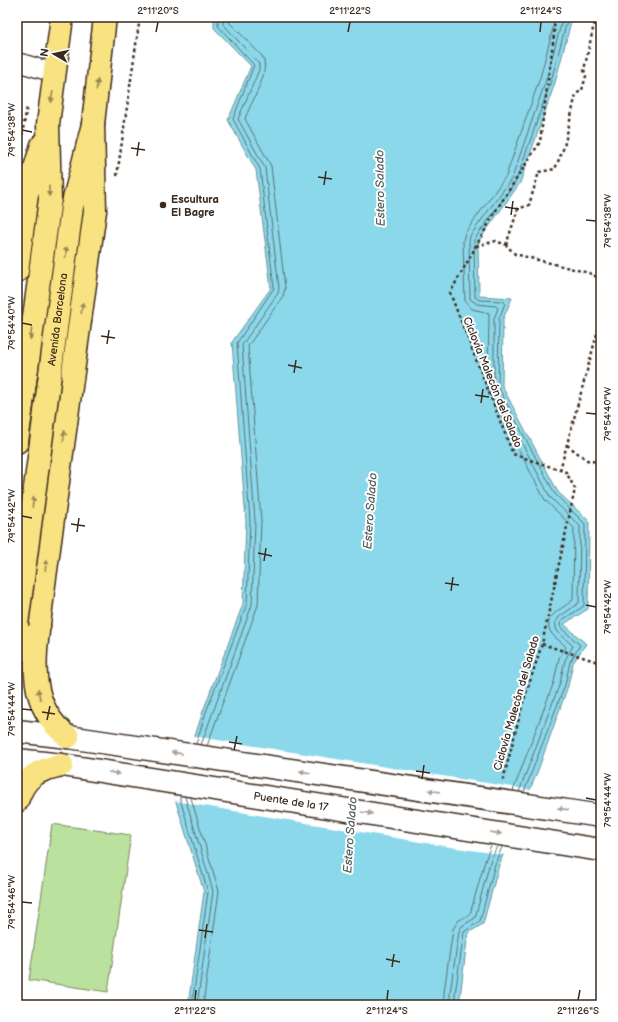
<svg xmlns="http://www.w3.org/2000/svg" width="618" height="1022" font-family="'Balsamiq Sans',sans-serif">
<rect width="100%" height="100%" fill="#fff"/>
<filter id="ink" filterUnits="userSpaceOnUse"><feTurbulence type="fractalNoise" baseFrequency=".025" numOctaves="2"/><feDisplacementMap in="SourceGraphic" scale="8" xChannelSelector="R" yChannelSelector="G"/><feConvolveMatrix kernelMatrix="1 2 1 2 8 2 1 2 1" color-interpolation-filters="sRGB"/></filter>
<g filter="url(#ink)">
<path fill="#bae19d" stroke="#7a865e" d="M52,824L131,835L108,992L29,980Z"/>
<path fill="#8bd8eb" stroke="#6b9299" d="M214,17L572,18L555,83L520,183L478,242L479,296L512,298L503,319L502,386L558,492L589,521L588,609L564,624L586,644L573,663L568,686L538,770L499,865L483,924L468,933L459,1005H188L204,892L175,799L203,711L243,604L246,521L232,342L271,288L256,170L228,120L251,66L214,28Z"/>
<path fill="#fff" d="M193,736L461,779L531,790L505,855L450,847L174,801Z"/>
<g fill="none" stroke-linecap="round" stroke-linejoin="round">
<g stroke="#5b7070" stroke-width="1">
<path d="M196,744L206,712L247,604L250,521L237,343L274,288L260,169L233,119L254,65L218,26V17"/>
<path d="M201,745L252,605L255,521L242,345L278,293L279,288L265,168L238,119L259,70V64L223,24V17"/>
<path d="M207,746L258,605L261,521L248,346L283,296L285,288L271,166L245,119C250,103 272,71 262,56L229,22V17"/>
<path d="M513,791L554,682L559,658L566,647C562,642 556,639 552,634C540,616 563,609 573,600L574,528L545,500L488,391L489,313L472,309L465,301L463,241L465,233L506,176L540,78L556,17"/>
<path d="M519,792L560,683L565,660L573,646L557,631L555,623L559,617L579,603L580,526L550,497L494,389V319L498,308L496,306L477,304L470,299L469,242L470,236L512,178L546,80L563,17"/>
<path d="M524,792L565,685L570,662L580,645L561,628L560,624L562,620L584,606L585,524L555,494L498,387L499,319L505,303L503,301L479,300L475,297L474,240L516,181L551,81L568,17"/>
<path d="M180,796V799L208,892L192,1005"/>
<path d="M185,797L213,891L197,1005"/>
<path d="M191,798L219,891L203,1005"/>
<path d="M444,1005V992L453,929L458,921L470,914L485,861L491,845"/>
<path d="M450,1005V993L459,931L462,926L475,918L490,862L497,846"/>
<path d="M455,1005V994L464,932L480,921L495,864L502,847"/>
</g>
<defs>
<path id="minor" d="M17,62L55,73"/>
<g id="secondary">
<path d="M17,731L68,737L601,816"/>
<path id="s1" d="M17,760L62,765L601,850"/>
</g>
<g id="primary">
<path d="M17,271L27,194L42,145"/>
<path id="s2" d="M50,374L72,207L93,124L105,17"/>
<path d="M17,442L50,199L48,124L62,17"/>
<path d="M17,652L25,647L39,626"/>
<path d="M68,737C20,700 38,643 43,592L95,211L93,124"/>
<path d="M17,801C25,776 38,770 62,765"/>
</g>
</defs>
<use href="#minor" stroke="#3b2a1e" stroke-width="21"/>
<use href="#secondary" stroke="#3b2a1e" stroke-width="25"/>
<use href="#primary" stroke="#3b2a1e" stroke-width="25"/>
<g stroke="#3b2a1e" stroke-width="2.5" stroke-dasharray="3 3" stroke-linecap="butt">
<path d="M22,135L27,107"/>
<path d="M117,176L140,17"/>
<path d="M506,245L518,209L529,205L539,172L555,169L564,147L576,94L582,90L586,76L584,70L593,29L595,24L601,25"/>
<path d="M476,246L496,241L506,245L515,254L589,273L601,279"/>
<path d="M567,445L587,460L601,463"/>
<path d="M560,470L601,319"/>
<path d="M542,644L601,663"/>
<path d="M503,780L523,703L542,644L575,489L566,472L513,454L450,293L495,212L540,142L555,27L549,17"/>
</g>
<use href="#minor" stroke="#fff" stroke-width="18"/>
<use href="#secondary" stroke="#fff" stroke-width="22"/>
<use href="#primary" stroke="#f8e281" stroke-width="22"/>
<defs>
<path id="primary-bridge" d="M17,624L50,374"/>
</defs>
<use href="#primary-bridge" stroke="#3b2a1e" stroke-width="25" stroke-linecap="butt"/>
<use href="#primary-bridge" stroke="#f8e281" stroke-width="22"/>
</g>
<defs><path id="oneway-solid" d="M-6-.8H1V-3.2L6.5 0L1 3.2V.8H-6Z"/></defs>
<g fill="#9a8650">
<use href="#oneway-solid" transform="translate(97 85) rotate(-83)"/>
<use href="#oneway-solid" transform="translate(52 97) rotate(98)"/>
<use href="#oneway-solid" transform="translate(49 191) rotate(89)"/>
<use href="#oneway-solid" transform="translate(66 252) rotate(-83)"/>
<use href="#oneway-solid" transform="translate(82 308) rotate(-82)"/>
<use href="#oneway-solid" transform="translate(31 334) rotate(98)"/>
<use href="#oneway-solid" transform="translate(64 436) rotate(-82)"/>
<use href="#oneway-solid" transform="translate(33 502) rotate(-82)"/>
<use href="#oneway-solid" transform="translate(46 565) rotate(-82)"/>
<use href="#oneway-solid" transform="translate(39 694) rotate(-102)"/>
</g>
<g fill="#a79f9a">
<use href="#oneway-solid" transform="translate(177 753) rotate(-172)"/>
<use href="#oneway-solid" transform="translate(305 772) rotate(-172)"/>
<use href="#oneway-solid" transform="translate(114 773) rotate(9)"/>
<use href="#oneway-solid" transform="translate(434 791) rotate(-172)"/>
<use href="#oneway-solid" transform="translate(563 809) rotate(-172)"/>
<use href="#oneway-solid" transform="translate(367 813) rotate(9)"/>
<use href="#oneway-solid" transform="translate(496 833) rotate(9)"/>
</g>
</g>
<path fill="none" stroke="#3b2a1e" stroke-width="1.5" d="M156,32L158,22M348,32L350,22M540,32L541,22M22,130L32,132M131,148L145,150M137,156L139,142M318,177L332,179M324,185L326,171M505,207L519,209M511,215L513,201M586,220L596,221M22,323L32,325M101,336L115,338M107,344L109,330M288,365L302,368M294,373L296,360M475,395L489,397M481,403L483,389M586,413L596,414M22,516L32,518M71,524L85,526M77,532L79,518M258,553L272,556M264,561L266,548M445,583L459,585M451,591L453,577M586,605L596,607M22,709L32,710M42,712L55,714M47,720L50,706M229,742L242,744M234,750L237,736M416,771L430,773M422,779L424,765M586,798L596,800M22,902L32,903M199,930L213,932M205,938L207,924M386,959L400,962M392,967L394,954M195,1000L196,990M387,1000L388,990M578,1000L580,990"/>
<circle fill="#3b2a1e" stroke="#fff" stroke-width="1.5" cx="163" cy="205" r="4"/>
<g text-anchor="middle" stroke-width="4" stroke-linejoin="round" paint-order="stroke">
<g font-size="11" font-weight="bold" fill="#3b2a1e" stroke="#fff" text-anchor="start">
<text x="171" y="203">Escultura<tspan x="171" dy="13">El Bagre</tspan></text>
</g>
<g font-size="11" fill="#3b2a1e" stroke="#fff">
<text dy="4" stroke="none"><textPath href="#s2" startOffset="55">Avenida Barcelona</textPath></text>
<text transform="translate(493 382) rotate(68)" y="4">Ciclovía Malecón del Salado</text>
<text transform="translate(516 703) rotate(-74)" y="4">Ciclovía Malecón del Salado</text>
<text dy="4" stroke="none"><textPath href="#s1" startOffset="277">Puente de la 17</textPath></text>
</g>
<g font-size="12" font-style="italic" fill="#535e5c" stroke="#fff">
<text transform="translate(380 188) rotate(-91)" y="4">Estero Salado</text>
<text transform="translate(370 511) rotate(-86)" y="4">Estero Salado</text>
<text transform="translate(350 835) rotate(-86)" y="4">Estero Salado</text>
</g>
</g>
<rect width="618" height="1022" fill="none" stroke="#fff" stroke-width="44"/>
<g transform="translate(54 54) rotate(279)" stroke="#ffffff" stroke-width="3" paint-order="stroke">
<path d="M0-3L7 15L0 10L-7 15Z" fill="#3b2a1e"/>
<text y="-6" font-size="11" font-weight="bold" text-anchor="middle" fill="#3b2a1e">N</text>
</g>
<rect x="22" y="22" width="574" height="978" fill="none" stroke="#3b2a1e" stroke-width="1.5"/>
<g font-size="10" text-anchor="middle" fill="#3b2a1e">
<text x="158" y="14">2°11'20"S</text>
<text x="350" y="14">2°11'22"S</text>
<text x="541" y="14">2°11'24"S</text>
<text transform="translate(11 130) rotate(-90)" y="4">79°54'38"W</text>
<text transform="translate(607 221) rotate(-90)" y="4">79°54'38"W</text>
<text transform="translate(11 323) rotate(-90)" y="4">79°54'40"W</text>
<text transform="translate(607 414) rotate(-90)" y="4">79°54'40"W</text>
<text transform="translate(11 516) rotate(-90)" y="4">79°54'42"W</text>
<text transform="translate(607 607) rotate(-90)" y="4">79°54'42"W</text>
<text transform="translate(11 709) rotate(-90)" y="4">79°54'44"W</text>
<text transform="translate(607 800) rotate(-90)" y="4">79°54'44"W</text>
<text transform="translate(11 902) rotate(-90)" y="4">79°54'46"W</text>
<text x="195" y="1014">2°11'22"S</text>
<text x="387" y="1014">2°11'24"S</text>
<text x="578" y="1014">2°11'26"S</text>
</g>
</svg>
